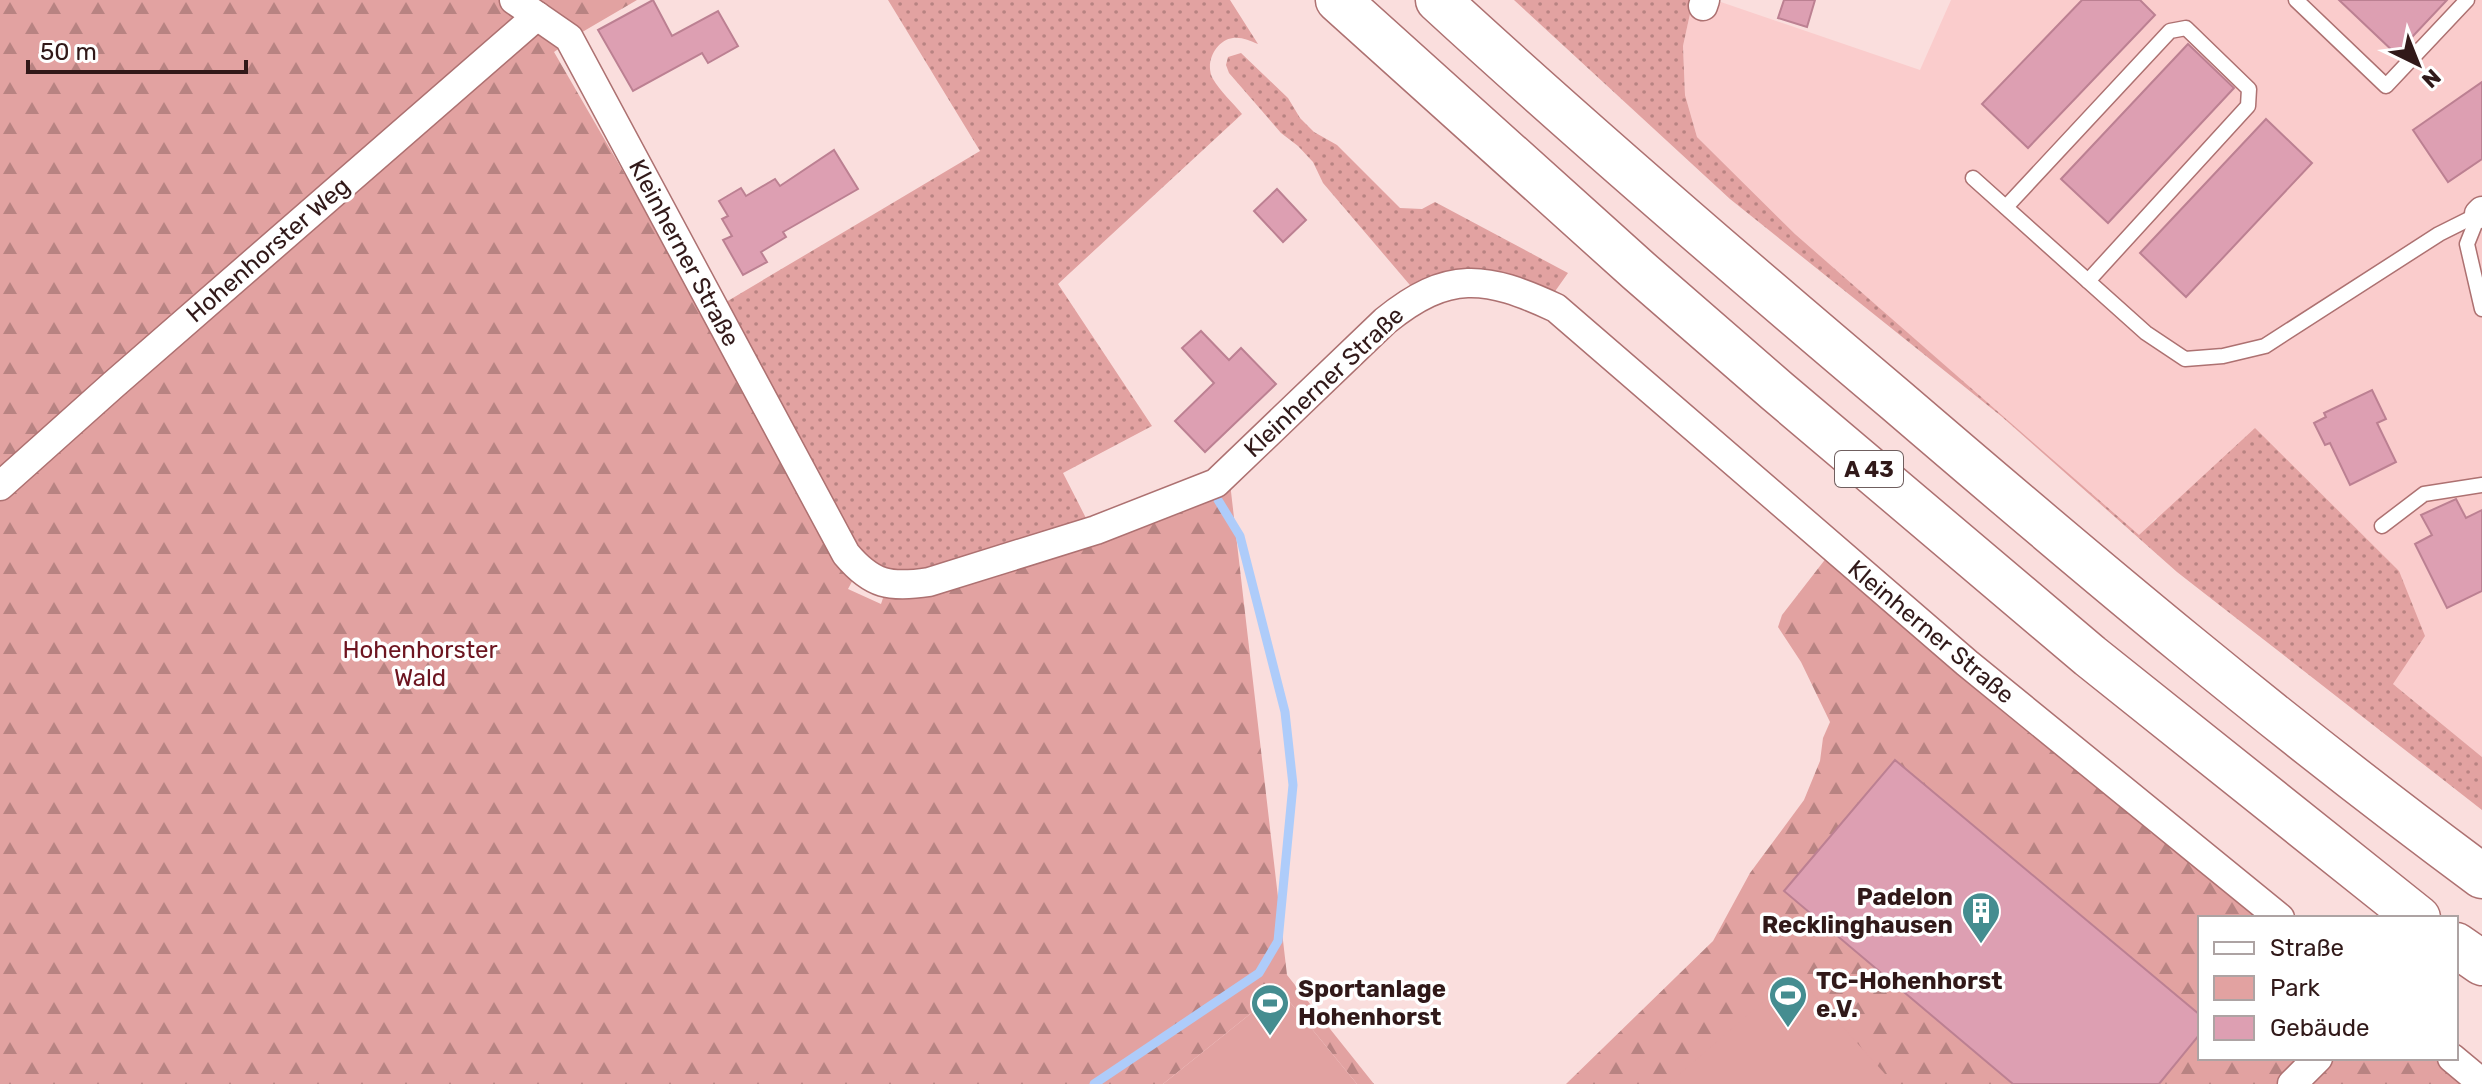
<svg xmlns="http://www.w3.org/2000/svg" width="2482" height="1084" font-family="Rubik,sans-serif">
<defs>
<pattern id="green-dots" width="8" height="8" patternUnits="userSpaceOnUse" patternTransform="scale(2)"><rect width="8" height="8" fill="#e2a2a1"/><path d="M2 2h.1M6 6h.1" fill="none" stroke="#b88382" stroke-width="1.8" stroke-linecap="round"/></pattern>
<pattern id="forest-firs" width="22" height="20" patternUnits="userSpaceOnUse" patternTransform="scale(2)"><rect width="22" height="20" fill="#e2a2a1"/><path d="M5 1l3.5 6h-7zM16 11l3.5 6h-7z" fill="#b88382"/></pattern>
</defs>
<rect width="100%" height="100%" fill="#fadedd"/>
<path fill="#facccc" d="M1693,0H1715L1920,70L1951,0H2482V757L2393,684L2156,518L2139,536L1795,234L1697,137L1685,95L1683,46Z"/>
<g fill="url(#green-dots)">
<path d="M888,0H1230L1258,44C1250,41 1242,37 1233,38C1216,40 1204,63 1213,79C1220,91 1233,103 1242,114L1058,284L1152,426L1063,473L1089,524L922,576L883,567L864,554L848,535L721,305L980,151Z"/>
<path d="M1514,0H1693L1683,46L1685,95L1697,137L1795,234L2139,535L2255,428L2399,571L2425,636L2393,684L2482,757V810L2177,572L2001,416L1730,199Z"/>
<path d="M1241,53L1288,98L1300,118L1314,132L1337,145L1400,208L1422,209L1435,202L1568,273L1551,297L1415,291L1323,183L1313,162L1298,146L1281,133L1229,73L1226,65L1228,57Z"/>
</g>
<g fill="url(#forest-firs)">
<path d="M0,0H637L584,31L554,52L856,574L848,589L881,604L885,592L1230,483L1287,975L1374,1084H1357L1280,990L1163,1084H0Z"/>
<path d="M1827,557L2265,918H2200V1058H2438L2466,1084H1566L1713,941L1750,873L1804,800L1820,761L1823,738L1830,722L1801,662L1778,627L1782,615Z"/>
</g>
<g fill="#e2a2a1">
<path d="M1795,974L1894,1084H1668Z"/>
<path d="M1280,990L1357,1084H1163Z"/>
</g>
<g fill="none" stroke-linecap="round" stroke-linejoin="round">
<path stroke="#aeccfa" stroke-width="9" d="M1094,1084L1259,973L1278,941L1293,785L1285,712L1240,536L1218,500"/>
</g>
<g fill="#dd9fb2" stroke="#bc8092" stroke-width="2">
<path d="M653,0L672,36L718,11L738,46L708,63L702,53L633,91L598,30Z"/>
<path d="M1784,0H1815L1807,27L1778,18Z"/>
<path d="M2082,0H2140L2155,15L2028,148L1982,104Z"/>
<path d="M2339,0H2447L2396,54Z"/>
<path d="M2188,44L2234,88L2108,223L2061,179Z"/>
<path d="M2482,82V159L2448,182L2413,130Z"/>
<path d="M2266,119L2312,163L2186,297L2140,253Z"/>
<path d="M834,150L858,189L783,232L786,237L761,252L767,262L743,275L723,240L732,236L722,219L728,216L719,201L741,188L746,196L775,179L780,186Z"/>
<path d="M1277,189L1306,220L1283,242L1254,211Z"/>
<path d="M1201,331L1229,360L1241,348L1276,384L1205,452L1175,421L1214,383L1182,348Z"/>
<path d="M2372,390L2386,419L2377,423L2396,462L2350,485L2330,443L2325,445L2314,423L2326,417L2324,413Z"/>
<path d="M2456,499L2466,518L2482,510V591L2447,608L2415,544L2432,535L2421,515Z"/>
<path d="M1895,760L2200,1015V1034L2159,1084H2013L1784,891Z"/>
</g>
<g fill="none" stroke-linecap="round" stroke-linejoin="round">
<defs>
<g id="service">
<path d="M2296,0L2386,86L2467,0"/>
<path d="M1973,178L2146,333L2185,359L2223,356L2265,346L2439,234L2479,214"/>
<path d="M2006,207L2170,31L2186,28L2249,89L2248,106L2088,281"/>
<path d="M2479,214L2467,244L2482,309"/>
<path d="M2382,526L2424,494L2482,485"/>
</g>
<g id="minor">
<path d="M514,0L569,38L846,554C872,585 890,588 929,582L1096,530L1216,483L1385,321C1448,270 1485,275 1556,308L1967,663L2280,918"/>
<path d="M1703,6L1705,0"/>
<path d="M2479,214L2482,211"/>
<path d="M0,486L113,385L537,16"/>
<path d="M2452,1058L2482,1083"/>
<path d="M2292,1084L2318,1058"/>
</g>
<g id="motorway">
<path d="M1338,0L1639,271L1777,391L2090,656L2418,918"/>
<path d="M1438,0C1587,137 1742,270 1897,401C2088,565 2280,727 2482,876"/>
<path d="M2456,945L2482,963"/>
</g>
</defs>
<use href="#service" stroke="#ad7171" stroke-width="17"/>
<use href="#minor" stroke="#ad7171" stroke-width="31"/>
<use href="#motorway" stroke="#ad7171" stroke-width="47"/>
<use href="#service" stroke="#fff" stroke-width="14"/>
<use href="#minor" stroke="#fff" stroke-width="28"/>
<use href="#motorway" stroke="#fff" stroke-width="44"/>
</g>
<defs>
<symbol id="building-pin" viewBox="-11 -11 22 30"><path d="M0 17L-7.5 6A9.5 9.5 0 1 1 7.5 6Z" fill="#458d90" stroke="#fff"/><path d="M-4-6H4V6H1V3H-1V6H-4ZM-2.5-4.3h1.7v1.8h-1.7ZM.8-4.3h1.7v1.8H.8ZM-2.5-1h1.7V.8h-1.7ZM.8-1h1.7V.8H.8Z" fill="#fff"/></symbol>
<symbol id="stadium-pin" viewBox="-11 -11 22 30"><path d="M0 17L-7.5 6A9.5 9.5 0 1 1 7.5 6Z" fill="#458d90" stroke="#fff"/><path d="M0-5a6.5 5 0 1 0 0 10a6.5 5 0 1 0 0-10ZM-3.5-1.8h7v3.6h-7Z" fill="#fff"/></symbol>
</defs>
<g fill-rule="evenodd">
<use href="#building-pin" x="1959" y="889" width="44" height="60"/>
<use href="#stadium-pin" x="1766" y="973" width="44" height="60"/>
<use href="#stadium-pin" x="1248" y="981" width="44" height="60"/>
</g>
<g text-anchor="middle" stroke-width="7" stroke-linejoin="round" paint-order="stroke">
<rect fill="#fff" stroke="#6f5e5e" stroke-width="2" x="1835" y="451" width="68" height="36" rx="6"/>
<g font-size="22" font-weight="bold" fill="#311919">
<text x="1869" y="477">A 43</text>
</g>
<g font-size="24" fill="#311919" stroke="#fff">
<text transform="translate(268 250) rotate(-41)" y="8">Hohenhorster Weg</text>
<text transform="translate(684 253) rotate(62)" y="8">Kleinherner Straße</text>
<text transform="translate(1324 382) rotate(-43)" y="8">Kleinherner Straße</text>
<text transform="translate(1931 632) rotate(40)" y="8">Kleinherner Straße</text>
</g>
<g font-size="24" fill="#6d1520" stroke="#fff">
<text x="420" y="658">Hohenhorster<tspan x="420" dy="28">Wald</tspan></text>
</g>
<g font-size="24" font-weight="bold" fill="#311919" stroke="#fff" text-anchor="start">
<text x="1953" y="905" text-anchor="end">Padelon<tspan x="1953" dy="28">Recklinghausen</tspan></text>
<text x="1816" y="989">TC-Hohenhorst<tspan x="1816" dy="28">e.V.</tspan></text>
<text x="1298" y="997">Sportanlage<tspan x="1298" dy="28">Hohenhorst</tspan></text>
</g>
</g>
<rect x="2198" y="916" width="260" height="144" fill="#ffffff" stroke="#ada3a3" stroke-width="2"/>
<rect x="2214" y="942" width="40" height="12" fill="#ffffff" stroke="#ada3a3" stroke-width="2"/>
<text x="2270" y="956" font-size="24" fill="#311919">Straße</text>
<rect x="2214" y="976" width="40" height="24" fill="#e2a2a1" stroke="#ada3a3" stroke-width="2"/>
<text x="2270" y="996" font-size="24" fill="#311919">Park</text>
<rect x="2214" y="1016" width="40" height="24" fill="#dd9fb2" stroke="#ada3a3" stroke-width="2"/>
<text x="2270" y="1036" font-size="24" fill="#311919">Gebäude</text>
<g transform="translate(2418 64) rotate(137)" stroke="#ffffff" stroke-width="6" paint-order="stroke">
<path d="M0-6L14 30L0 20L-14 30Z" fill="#311919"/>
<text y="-12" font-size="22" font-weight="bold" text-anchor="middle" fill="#311919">N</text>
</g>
<path d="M28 60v12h218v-12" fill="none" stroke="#311919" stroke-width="4"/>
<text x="40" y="60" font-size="24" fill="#311919" stroke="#ffffff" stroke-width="6" paint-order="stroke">50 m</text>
</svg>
